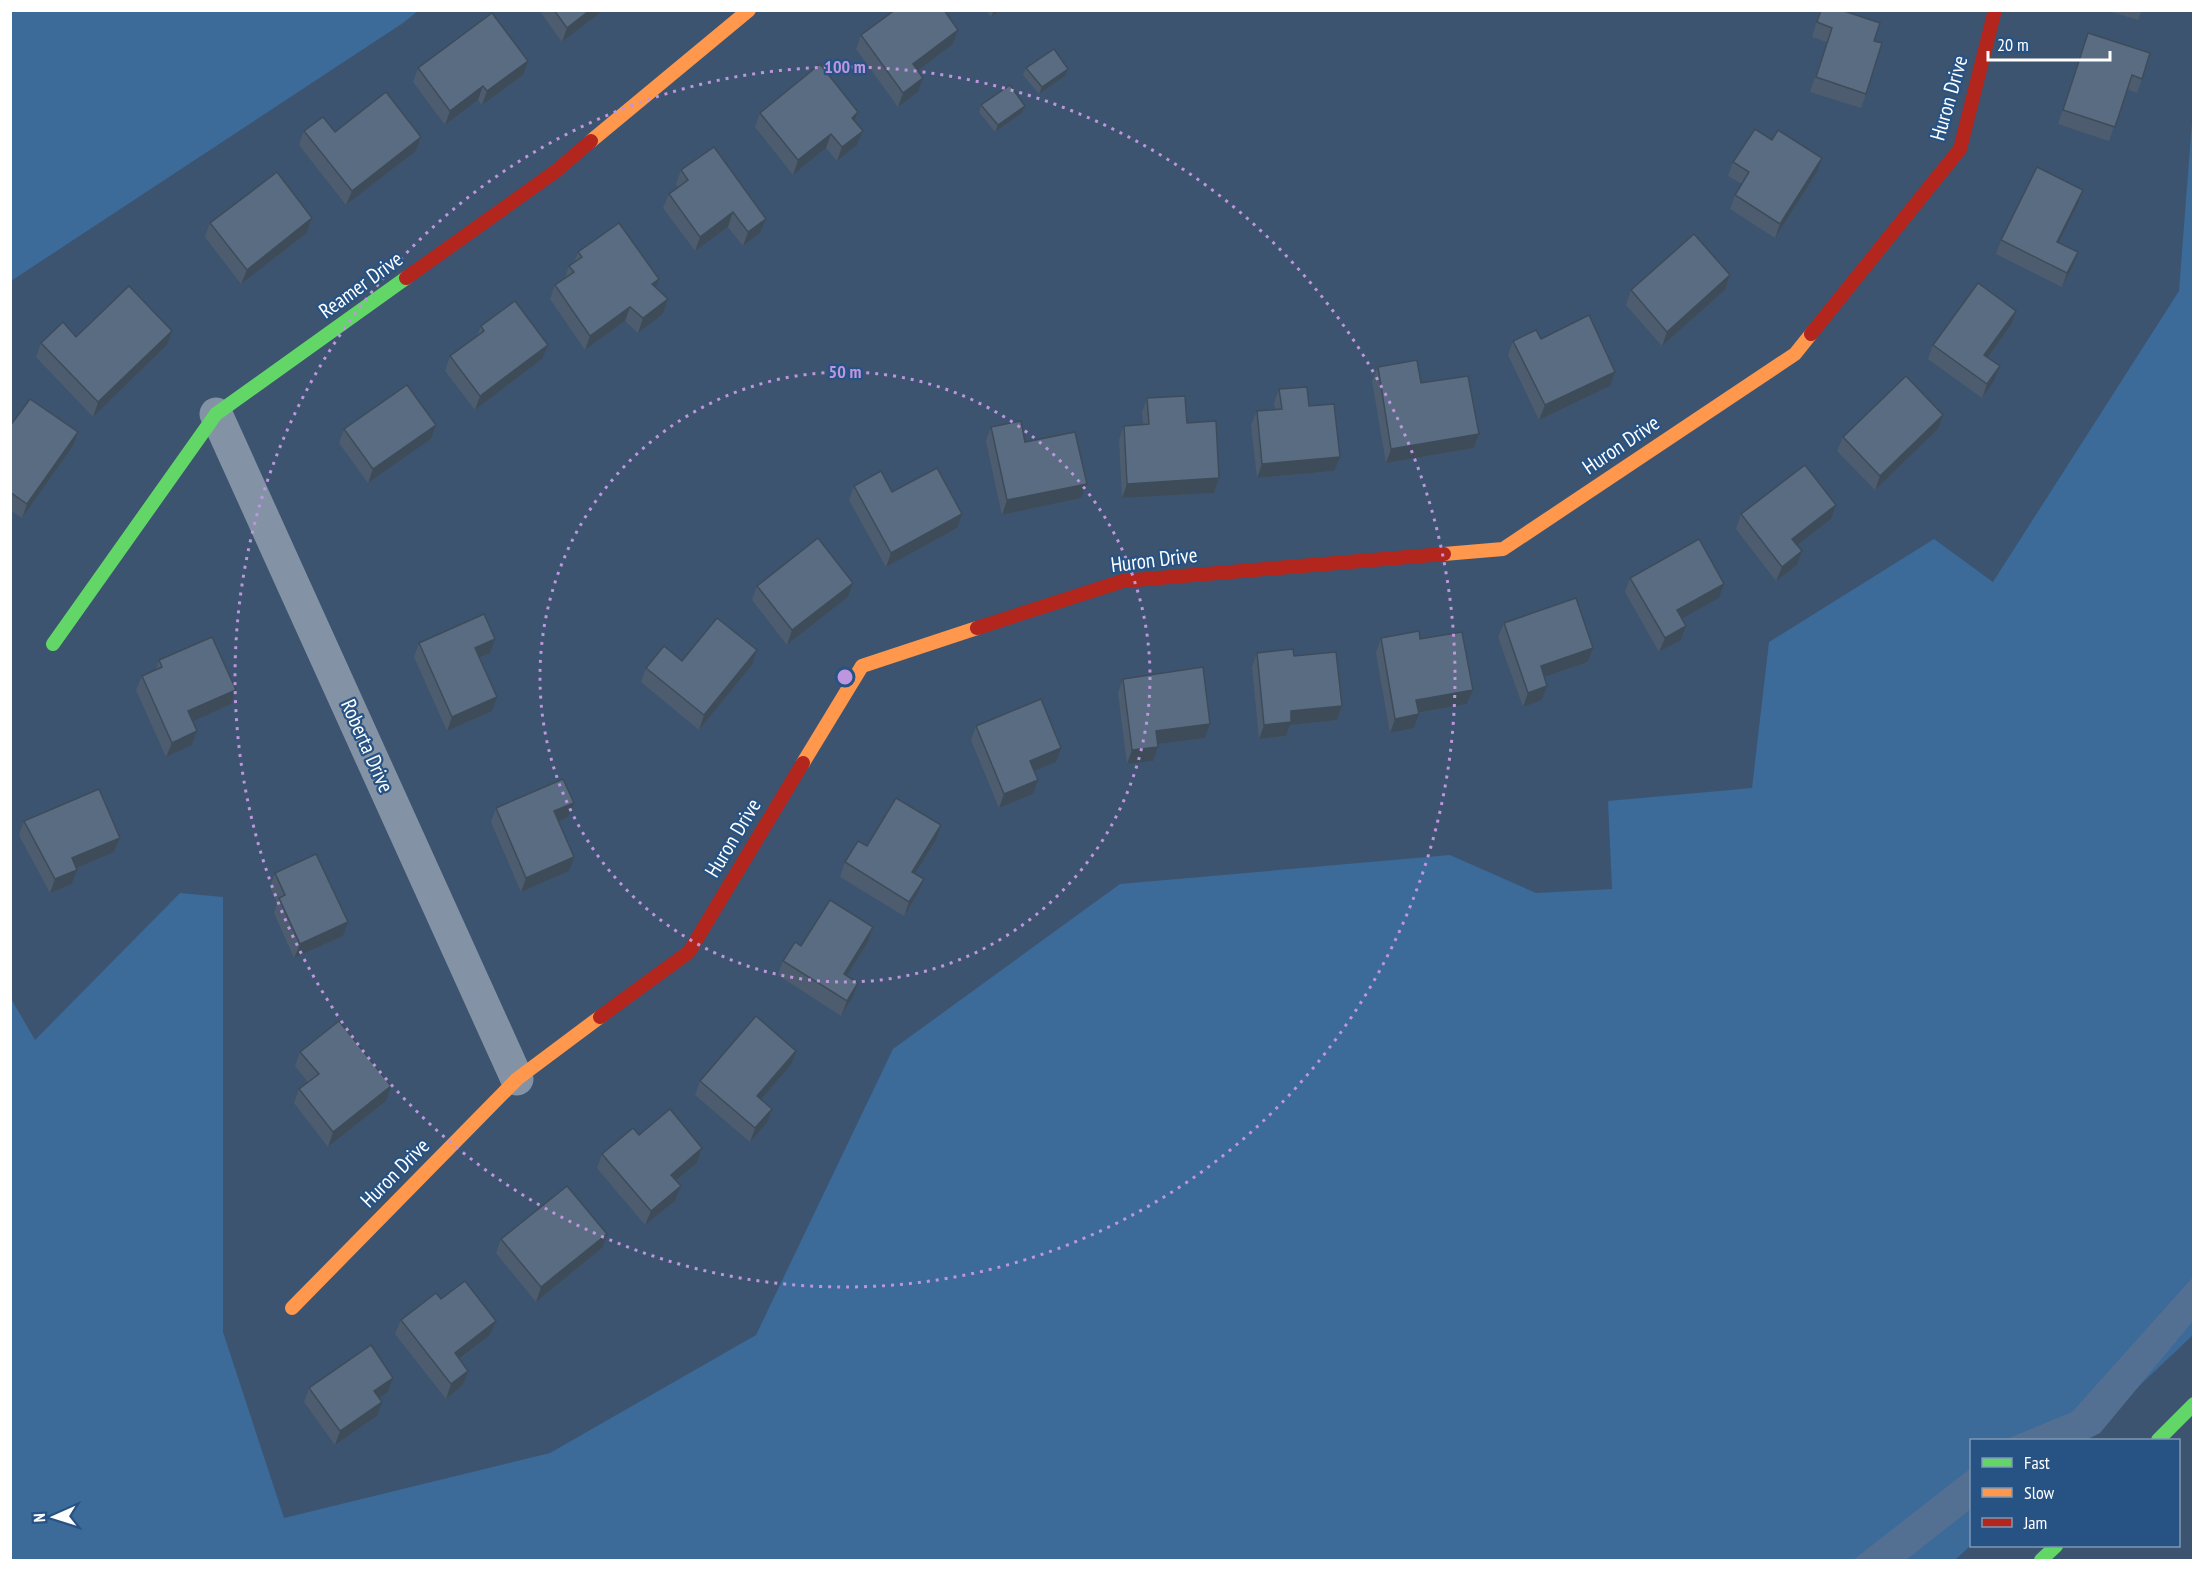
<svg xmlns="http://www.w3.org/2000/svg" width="2204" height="1571" font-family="'PT Sans Narrow',sans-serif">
<rect width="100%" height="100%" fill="#3c546f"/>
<g fill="#3c6a99">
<path d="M11,10H418V11L403,23L11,281Z"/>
<path d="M2193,109V1335L2082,1440H1972L1971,1545L1955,1560H11L10,997L35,1040L180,893L223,897V1332L284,1518L550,1453L756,1335L893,1049L1120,884L1450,855L1536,893L1612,889L1608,801L1752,788L1769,642L1934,539L1993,582L2179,291Z"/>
</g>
<g fill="#537092">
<path d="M2193,1277V1321L2100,1433L2086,1440H2004L2072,1412Z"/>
<path d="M1971,1468V1509L1906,1560H1853Z"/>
</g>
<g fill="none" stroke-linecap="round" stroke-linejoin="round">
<path stroke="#8393a5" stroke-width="33" d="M216,414L517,1079"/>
<g stroke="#63d668" stroke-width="14">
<path d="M53,644L216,414L406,278"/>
<path d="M2158,1440L2194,1404"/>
<path d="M2041,1560L2056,1546"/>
</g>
<g stroke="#ff974d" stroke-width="14">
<path d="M591,141L749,10"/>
<path d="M1444,554L1503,549L1795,354L1811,334"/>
<path d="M803,763L862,666L977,628"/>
<path d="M292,1308L517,1079L600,1017"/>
</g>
<g stroke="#b3261e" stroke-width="14">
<path d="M406,278L556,171L591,141"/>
<path d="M1811,334L1960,149L1995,10"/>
<path d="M977,628L1123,581L1444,554"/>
<path d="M600,1017L689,952L803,763"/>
</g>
</g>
<g fill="#4d5d6f">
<path d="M539,10H604L562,42Z"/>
<path d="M986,10H1001L991,17Z"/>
<path d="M1820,10L1874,41L1866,94L1861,108L1810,92L1827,42L1812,37Z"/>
<path d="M2105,10H2142L2138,20Z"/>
<path d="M958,30L953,44L918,70V92L898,107L856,49L861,35Z"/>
<path d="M2088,33L2142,79L2137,93L2127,89L2109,141L2058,124Z"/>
<path d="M418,68L523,75L482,105L478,100L445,125L413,82Z"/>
<path d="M1026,68L1068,69L1065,76L1039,94L1023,75Z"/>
<path d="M981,105L1025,106L1022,113L995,132L979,112Z"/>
<path d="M858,112L855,121L857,145L837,161L826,148L793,175L755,127L760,113Z"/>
<path d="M304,131L335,132L421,137L416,151L346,205L299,145Z"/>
<path d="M1772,140L1817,172L1775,238L1730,209L1735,195L1742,184L1728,176L1733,162Z"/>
<path d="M681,170L766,219L760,233L743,246L728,227L695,251L663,208L669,194L678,187L676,184Z"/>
<path d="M2083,190L2078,204L2058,243L2078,252L2073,266L2062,287L1996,254L2001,240Z"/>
<path d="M312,218L307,233L241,284L205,237L210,223Z"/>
<path d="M578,252L659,279L656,288L668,299L663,314L638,333L625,321L585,350L550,299L555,285L565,278L569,266L574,263Z"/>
<path d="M1730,275L1725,290L1662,346L1626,305L1631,290Z"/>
<path d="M2011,325L1988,358L2000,366L1994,381L1982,398L1928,359L1933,345Z"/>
<path d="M481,326L542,359L475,410L445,371L450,356L477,336Z"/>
<path d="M76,337L167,345L93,417L36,357L41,343Z"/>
<path d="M1541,339L1610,386L1539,420L1508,355L1513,341Z"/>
<path d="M1378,367L1479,434L1474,448L1386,463L1372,381Z"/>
<path d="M1279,389L1309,406L1334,471L1257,478L1251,425L1257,411L1275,409L1274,403Z"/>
<path d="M1147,398L1187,423L1219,478L1214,493L1122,498L1119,440L1124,426L1143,424L1142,412Z"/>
<path d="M10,426L73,446L22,518L10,510Z"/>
<path d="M991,427L1025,442L1081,498L1002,515L986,441Z"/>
<path d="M344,429L431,439L368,483L339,443Z"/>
<path d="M1938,429L1875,490L1837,451L1843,437Z"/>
<path d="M854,486L892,492L957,528L886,567L849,500Z"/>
<path d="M1741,514L1831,519L1797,545L1802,551L1797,565L1776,581L1736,529Z"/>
<path d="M1630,578L1719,598L1682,618L1686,626L1681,640L1659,652L1625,592Z"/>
<path d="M853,583L848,597L787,645L752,600L757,586Z"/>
<path d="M1504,623L1593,648L1588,662L1544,677L1547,686L1542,700L1523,707L1498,637Z"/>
<path d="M1381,638L1420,639L1473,690L1467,704L1419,713L1414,728L1390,733L1376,653Z"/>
<path d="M419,643L490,653L479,658L492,711L447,731L414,657Z"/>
<path d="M1257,653L1294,656L1342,706L1337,720L1290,725L1286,736L1259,739L1252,667Z"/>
<path d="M159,660L231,704L193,721L197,731L192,745L166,757L136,690L142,676L156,670Z"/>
<path d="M682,661L752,665L699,730L641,682L646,668Z"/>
<path d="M1123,679L1205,738L1158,744L1153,761L1127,764L1118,693Z"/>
<path d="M976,726L1056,762L1034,771L1033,794L999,808L971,740Z"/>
<path d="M496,808L568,817L559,821L569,871L521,892L491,822Z"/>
<path d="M24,821L120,838L114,852L76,868L77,870L72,884L50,893L19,835Z"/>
<path d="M936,840L915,873L918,893L904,916L840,877L845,862L867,846Z"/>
<path d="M275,873L343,936L294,958L274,913L277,903L270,887Z"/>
<path d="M873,927L868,942L846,976L858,983L853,997L841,1016L778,975L783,961L801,946Z"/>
<path d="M300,1052L386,1101L328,1147L294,1103L299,1089L308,1082L295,1066Z"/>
<path d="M791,1065L761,1100L767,1123L750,1142L695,1095L700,1081Z"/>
<path d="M639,1135L702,1148L697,1163L676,1181L681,1186L675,1201L645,1225L597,1168L602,1154Z"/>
<path d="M501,1239L602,1248L536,1302L496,1253Z"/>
<path d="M441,1299L490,1335L459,1360L468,1371L463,1385L446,1399L395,1334L401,1320Z"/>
<path d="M393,1378L388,1392L379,1398L377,1416L335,1445L304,1402L309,1388Z"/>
</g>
<g fill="#3e4c5a">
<path d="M590,10H604L562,42L567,28Z"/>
<path d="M994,10H1001L991,17Z"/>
<path d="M958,30L953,44L908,78L913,64Z"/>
<path d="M528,61L523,75L482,105L487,91Z"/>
<path d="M1068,69L1065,76L1039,94L1042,87Z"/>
<path d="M923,78L918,92L898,107L903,93Z"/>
<path d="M483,86L478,100L445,125L450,111Z"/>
<path d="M1025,106L1022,113L995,132L998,125Z"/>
<path d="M858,112L853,126L852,118Z"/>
<path d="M863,131L857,145L837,161L842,147Z"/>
<path d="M831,134L826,148L793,175L798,160Z"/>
<path d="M421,137L416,151L346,205L352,191Z"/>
<path d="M1822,158L1817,172L1775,238L1780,224Z"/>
<path d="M2083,190L2078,204L2052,256L2057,242Z"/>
<path d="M733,212L728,227L695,251L700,237Z"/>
<path d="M312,218L307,233L241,284L247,270Z"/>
<path d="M766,219L760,233L743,246L748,232Z"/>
<path d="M2078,252L2073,266L2062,287L2067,273Z"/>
<path d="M1730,275L1725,290L1662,346L1667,332Z"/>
<path d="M659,279L654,293L652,284Z"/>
<path d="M668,299L663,314L638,333L643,318Z"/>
<path d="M630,307L625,321L585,350L590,336Z"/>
<path d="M2016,311L2011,325L1979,370L1984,355Z"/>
<path d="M172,331L167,345L93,417L98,402Z"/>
<path d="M548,345L542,359L475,410L480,396Z"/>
<path d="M2000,366L1994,381L1982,398L1987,384Z"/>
<path d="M1615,372L1610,386L1539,420L1545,405Z"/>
<path d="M1943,415L1938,429L1875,490L1880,476Z"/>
<path d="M436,425L431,439L368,483L373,469Z"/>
<path d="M78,432L73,446L22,518L27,504Z"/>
<path d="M1479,434L1474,448L1386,463L1391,449Z"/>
<path d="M1340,457L1334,471L1257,478L1262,464Z"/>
<path d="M1219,478L1214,493L1122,498L1127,484Z"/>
<path d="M1087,484L1081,498L1002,515L1007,500Z"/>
<path d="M1836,505L1831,519L1787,553L1792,539Z"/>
<path d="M962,514L957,528L886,567L891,553Z"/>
<path d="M1802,551L1797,565L1776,581L1782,567Z"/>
<path d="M853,583L848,597L787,645L792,630Z"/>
<path d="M1724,584L1719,598L1672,624L1677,610Z"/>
<path d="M1686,626L1681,640L1659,652L1665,638Z"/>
<path d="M495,639L490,653L469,662L475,648Z"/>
<path d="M1593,648L1588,662L1535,680L1541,666Z"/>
<path d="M757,650L752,665L699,730L704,715Z"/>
<path d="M1547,686L1542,700L1523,707L1528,693Z"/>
<path d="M236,690L231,704L183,726L188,711Z"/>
<path d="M1473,690L1467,704L1411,714L1416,700Z"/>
<path d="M497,697L492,711L447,731L452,717Z"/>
<path d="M1342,706L1337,720L1290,725L1286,736L1259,739L1264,725L1291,711Z"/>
<path d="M1419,714L1414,728L1390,733L1395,719Z"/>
<path d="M1210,724L1205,738L1151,745L1156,731Z"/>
<path d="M197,731L192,745L166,757L172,743Z"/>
<path d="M1158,747L1153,761L1127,764L1132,750Z"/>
<path d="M1061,748L1056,762L1025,775L1030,761Z"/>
<path d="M1038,780L1033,794L999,808L1004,794Z"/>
<path d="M574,803L568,817L549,826L554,811Z"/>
<path d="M941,825L936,840L907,886L912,872Z"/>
<path d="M120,838L114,852L67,872L72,858Z"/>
<path d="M574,857L569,871L521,892L526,878Z"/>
<path d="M77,870L72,884L50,893L55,879Z"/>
<path d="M924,879L918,893L904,916L909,902Z"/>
<path d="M348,922L343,936L294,958L300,944Z"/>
<path d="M873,927L868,942L839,988L844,974Z"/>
<path d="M858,983L853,997L841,1016L847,1001Z"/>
<path d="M796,1051L791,1065L752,1110L757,1096Z"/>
<path d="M391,1086L386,1101L328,1147L333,1132Z"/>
<path d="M772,1109L767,1123L750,1142L755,1128Z"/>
<path d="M702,1148L697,1163L666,1189L671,1175Z"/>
<path d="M681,1186L675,1201L645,1225L651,1211Z"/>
<path d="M607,1234L602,1248L536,1302L541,1287Z"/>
<path d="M496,1321L490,1335L449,1367L455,1353Z"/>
<path d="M468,1371L463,1385L446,1399L451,1384Z"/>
<path d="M393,1378L388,1392L369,1405L374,1391Z"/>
<path d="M382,1402L377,1416L335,1445L340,1431Z"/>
</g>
<g fill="#596c81" stroke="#3e4c5a" stroke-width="1.5">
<path d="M554,10H590L567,28Z"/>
<path d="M895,10H944L958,30L913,64L923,78L903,93L861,35Z"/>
<path d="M1821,10H1841L1880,23L1874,41L1882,43L1866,94L1816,77L1832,28L1817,22Z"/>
<path d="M492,13L528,61L487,91L483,86L450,111L418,68Z"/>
<path d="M2088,33L2150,53L2142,79L2132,75L2115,127L2063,110Z"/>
<path d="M1054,49L1068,69L1042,87L1026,68Z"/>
<path d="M820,64L858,112L852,118L863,131L842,147L831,134L798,160L760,113Z"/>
<path d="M1010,85L1025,106L998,125L981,105Z"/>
<path d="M386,92L421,137L352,191L304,131L323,117L335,132Z"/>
<path d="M1755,129L1772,140L1778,130L1822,158L1780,224L1735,195L1749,172L1733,162Z"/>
<path d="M714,147L766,219L748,232L733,212L700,237L669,194L688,180L681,170Z"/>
<path d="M2037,167L2083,190L2057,242L2078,252L2067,273L2001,240Z"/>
<path d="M277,172L312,218L247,270L210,223Z"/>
<path d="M619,223L659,279L652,284L668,299L643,318L630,307L590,336L555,285L574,272L569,266L582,257L578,252Z"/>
<path d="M1694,234L1730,275L1667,332L1631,290Z"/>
<path d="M1978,283L2016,311L1984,355L2000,366L1987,384L1933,345Z"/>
<path d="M129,286L172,331L98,402L41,343L63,322L76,337Z"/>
<path d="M515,301L548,345L480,396L450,356L484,331L481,326Z"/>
<path d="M1589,315L1615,372L1545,405L1513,341L1536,330L1541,339Z"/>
<path d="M1417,360L1421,383L1468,376L1479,434L1391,449L1378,367Z"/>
<path d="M1906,376L1943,415L1880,476L1843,437Z"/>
<path d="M407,385L436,425L373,469L344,429Z"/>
<path d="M1307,387L1309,406L1334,404L1340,457L1262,464L1257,411L1282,409L1279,389Z"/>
<path d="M1185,396L1187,423L1216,421L1219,478L1127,484L1124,426L1149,424L1147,398Z"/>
<path d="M30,399L78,432L27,504L10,492V426Z"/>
<path d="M1021,421L1025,442L1075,432L1087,484L1007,500L991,427Z"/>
<path d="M1805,465L1836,505L1792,539L1802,551L1782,567L1741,514Z"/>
<path d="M937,468L962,514L891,553L854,486L881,471L892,492Z"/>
<path d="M818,538L853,583L792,630L757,586Z"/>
<path d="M1699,539L1724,584L1677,610L1686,626L1665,638L1630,578Z"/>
<path d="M1576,598L1593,648L1541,666L1547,686L1528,693L1504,623Z"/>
<path d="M484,614L495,639L475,648L497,697L452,717L419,643Z"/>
<path d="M717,618L757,650L704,715L646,668L664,646L682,661Z"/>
<path d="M1419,631L1420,639L1462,632L1473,690L1416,700L1419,714L1395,719L1381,638Z"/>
<path d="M212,637L236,690L188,711L197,731L172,743L142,676L162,667L159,660Z"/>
<path d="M1293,649L1294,656L1336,652L1342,706L1291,711V722L1264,725L1257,653Z"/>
<path d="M1203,667L1210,724L1156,731L1158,747L1132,750L1123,679Z"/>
<path d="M1041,699L1061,748L1030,761L1038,780L1004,794L976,726Z"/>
<path d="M563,779L574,803L554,811L574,857L526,878L496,808Z"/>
<path d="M99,789L120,838L72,858L77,870L55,879L24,821Z"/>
<path d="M896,798L941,825L912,872L924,879L909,902L845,862L858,841L867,846Z"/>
<path d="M316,854L348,922L300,944L279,898L285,895L275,873Z"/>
<path d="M830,900L873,927L844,974L858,983L847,1001L783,961L795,942L801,946Z"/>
<path d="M756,1016L796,1051L757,1096L772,1109L755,1128L700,1081Z"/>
<path d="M339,1021L391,1086L333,1132L299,1089L319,1074L300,1052Z"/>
<path d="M670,1109L702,1148L671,1175L681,1186L651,1211L602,1154L633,1128L639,1135Z"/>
<path d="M567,1186L607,1234L541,1287L501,1239Z"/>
<path d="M465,1281L496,1321L455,1353L468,1371L451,1384L401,1320L436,1293L441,1299Z"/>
<path d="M371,1345L393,1378L374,1391L382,1402L340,1431L309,1388Z"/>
</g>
<g fill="none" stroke="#bd96df" stroke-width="3" stroke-dasharray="3 6">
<circle cx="845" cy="677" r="305"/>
<circle cx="845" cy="677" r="610"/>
</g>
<g text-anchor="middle" stroke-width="4.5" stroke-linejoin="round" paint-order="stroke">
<g font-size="21" fill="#fff" stroke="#275384">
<text transform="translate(1949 98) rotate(-74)" y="7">Huron Drive</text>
<text transform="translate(361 285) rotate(-36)" y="7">Reamer Drive</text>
<text transform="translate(1621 445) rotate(-34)" y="7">Huron Drive</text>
<text transform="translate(1154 560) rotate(-7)" y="7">Huron Drive</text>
<text transform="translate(367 746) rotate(66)" y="7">Roberta Drive</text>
<text transform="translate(733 838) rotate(-59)" y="7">Huron Drive</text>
<text transform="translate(395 1173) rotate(-45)" y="7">Huron Drive</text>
</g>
</g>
<circle cx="845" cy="677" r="9" fill="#bd96df" stroke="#275384" stroke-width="3"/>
<g font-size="18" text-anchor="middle" font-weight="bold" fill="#bd96df" stroke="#275384" stroke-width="4.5" stroke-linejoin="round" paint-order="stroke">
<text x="845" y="73">100 m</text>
<text x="845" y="378">50 m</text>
</g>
<rect width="2204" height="1571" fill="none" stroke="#ffffff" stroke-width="24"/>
<rect x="1970" y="1439" width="210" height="108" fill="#275384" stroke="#7d98b5" stroke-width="1.5"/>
<rect x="1982" y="1458" width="30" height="9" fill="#63d668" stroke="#7d98b5" stroke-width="1.5"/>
<text x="2024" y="1469" font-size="18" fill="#ffffff">Fast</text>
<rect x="1982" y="1488" width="30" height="9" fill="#ff974d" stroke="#7d98b5" stroke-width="1.5"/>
<text x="2024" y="1499" font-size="18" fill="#ffffff">Slow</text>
<rect x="1982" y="1518" width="30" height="9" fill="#b3261e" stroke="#7d98b5" stroke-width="1.5"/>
<text x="2024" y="1529" font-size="18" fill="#ffffff">Jam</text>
<g transform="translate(54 1517) rotate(267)" stroke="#275384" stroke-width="4.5" paint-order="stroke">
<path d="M0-4.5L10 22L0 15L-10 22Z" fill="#ffffff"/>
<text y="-9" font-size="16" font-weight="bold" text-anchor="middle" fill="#ffffff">N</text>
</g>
<path d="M1988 51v9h122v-9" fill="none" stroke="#ffffff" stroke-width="3"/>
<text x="1997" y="51" font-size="18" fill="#ffffff" stroke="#275384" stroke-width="4.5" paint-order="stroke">20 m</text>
</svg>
